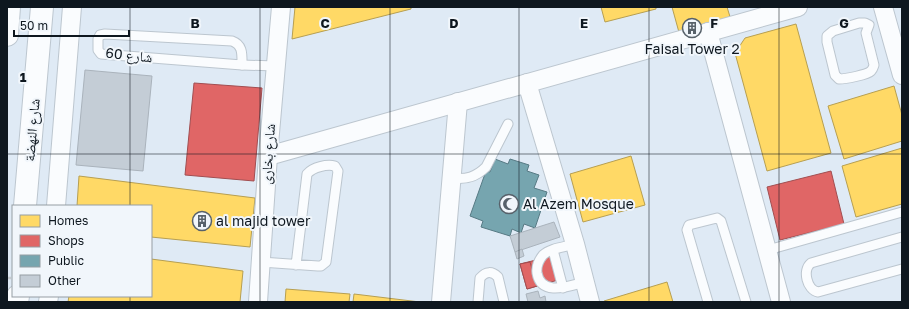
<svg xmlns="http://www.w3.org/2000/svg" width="909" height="309" font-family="'Golos Text','Noto Naskh Arabic',sans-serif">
<rect width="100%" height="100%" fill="#dfeaf5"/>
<g fill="#ffd966" stroke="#b79f51">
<path d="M295,7H411V9L292,39Z"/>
<path d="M601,7H656V9L605,22Z"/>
<path d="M672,7H727L731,20L680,36Z"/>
<path d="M796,24L831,153L767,171L735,53L745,38Z"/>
<path d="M894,86L902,115V141L844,159L828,106Z"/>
<path d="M902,148V204L856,217L842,166Z"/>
<path d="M631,156L645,205L583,222L570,174Z"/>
<path d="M79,176L255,198L250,247L151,237V206H77Z"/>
<path d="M151,259L243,271L240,302H68L69,296H151Z"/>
<path d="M667,282L673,302H604V301Z"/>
<path d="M286,289L350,294L349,302H285Z"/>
<path d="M354,294L420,302H353Z"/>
</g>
<g fill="#e06666" stroke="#a14e51">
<path d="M194,83L262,88L254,181L185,175Z"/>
<path d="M831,171L844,224L780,240L767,187Z"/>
<path d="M552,256L558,280L527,289L520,264Z"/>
<path d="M530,262L537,286L527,289L520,264Z"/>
</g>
<path fill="#76a5af" stroke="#577a84" d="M495,159L508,164L510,159L529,165L527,171L539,175L534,188L547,192L535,228L524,224L521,233L512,229L510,236L481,227L483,221L470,216L486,171L490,172Z"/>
<g fill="#c4cdd6" stroke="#aab3bc">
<path d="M85,70L152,76L143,171L76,165Z"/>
<path d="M554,222L560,237L515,252L510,236Z"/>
<path d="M522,249L524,256L517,259L515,252Z"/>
<path d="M538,291L540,298L545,296L546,302H528L526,294Z"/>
</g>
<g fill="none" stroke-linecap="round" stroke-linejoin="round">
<defs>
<g id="service">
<path d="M859,23H865L869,25L866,33L874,65C873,68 873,69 871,71C867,75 845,79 839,79L835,75L827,42V36L833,31Z"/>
<path d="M105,34L232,41C243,45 242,54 242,65L101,54L98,50V39L100,35Z"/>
<path d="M242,65L275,66"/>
<path d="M452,178C466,180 476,177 486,167L508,124"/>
<path d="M902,237L811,263C802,270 807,290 818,292L902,269"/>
<path d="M575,244C565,247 550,248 543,255C539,260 536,266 537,273C541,297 569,286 585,282"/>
<path d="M553,250L563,288"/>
<path d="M768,250L902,212"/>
<path d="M261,262L318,266H321L326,262L338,171L335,166C327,164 313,167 307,174L296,265"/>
<path d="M478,302L480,278C486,271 492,271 498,277L504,302"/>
<path d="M708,302L687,230L689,225L717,218L721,221L746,302"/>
</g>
<g id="minor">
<path d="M883,7L902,75"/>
<path d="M708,32L781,302"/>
<path d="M527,83L575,244L590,302"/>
<path d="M268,156L798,7"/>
<path d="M56,206L72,7"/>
<path d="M48,302L49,296"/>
<path d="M258,302L268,156L281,7"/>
<path d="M441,302L458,102"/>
</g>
<g id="secondary">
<path d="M7,35L9,7"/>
<path d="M25,206L42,7"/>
<path d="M17,302L18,296"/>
</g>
</defs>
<use href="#service" stroke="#bcc6cf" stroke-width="11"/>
<use href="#minor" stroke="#bcc6cf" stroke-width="20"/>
<use href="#secondary" stroke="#bcc6cf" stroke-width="24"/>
<path stroke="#c6cbcf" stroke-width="2.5" stroke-dasharray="4 2" stroke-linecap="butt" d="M7,278H13"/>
<use href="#service" stroke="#fafcfe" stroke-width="9"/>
<use href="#minor" stroke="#fafcfe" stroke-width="18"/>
<use href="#secondary" stroke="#fafcfe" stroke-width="22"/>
</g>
<path fill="none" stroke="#0e171f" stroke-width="1" stroke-opacity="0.55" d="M130,7V206M260,7V302M390,7V302M519,7V302M649,7V302M779,7V302M7,154H902M130,296V302"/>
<defs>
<symbol id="building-ring" viewBox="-11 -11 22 22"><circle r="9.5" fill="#f1f6fb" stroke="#57616a" stroke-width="1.5"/><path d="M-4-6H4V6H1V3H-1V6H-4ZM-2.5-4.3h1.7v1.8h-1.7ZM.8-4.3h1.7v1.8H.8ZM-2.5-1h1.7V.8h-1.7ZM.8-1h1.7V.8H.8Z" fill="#57616a"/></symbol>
<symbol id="mosque-ring" viewBox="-11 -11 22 22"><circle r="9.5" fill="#f1f6fb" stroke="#57616a" stroke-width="1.5"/><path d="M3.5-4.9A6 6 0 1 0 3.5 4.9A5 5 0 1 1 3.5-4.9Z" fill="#57616a"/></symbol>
</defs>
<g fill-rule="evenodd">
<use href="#building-ring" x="681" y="17" width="22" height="22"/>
<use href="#mosque-ring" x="498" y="193" width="22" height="22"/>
<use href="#building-ring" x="191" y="210" width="22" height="22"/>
</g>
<g text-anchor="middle" stroke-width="4" stroke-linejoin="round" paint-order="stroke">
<g font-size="14" fill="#0e171f" stroke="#f1f6fb" text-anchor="start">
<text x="692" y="54" text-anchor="middle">Faisal Tower 2</text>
<text x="523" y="209">Al Azem Mosque</text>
<text x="216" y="226">al majid tower</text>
</g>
<g font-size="14" fill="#0e171f" stroke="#f1f6fb">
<text transform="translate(129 55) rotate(6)" y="5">شارع 60</text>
<text transform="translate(32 130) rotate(-85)" y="5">شارع النهضة</text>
<text transform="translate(268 154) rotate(-86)" y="5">شارع بخارى</text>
</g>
</g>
<g font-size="13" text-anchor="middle" font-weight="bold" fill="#0e171f" stroke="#f1f6fb" stroke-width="4" stroke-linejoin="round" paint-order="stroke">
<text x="195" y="28">B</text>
<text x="325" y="28">C</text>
<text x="454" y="28">D</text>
<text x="584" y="28">E</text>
<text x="714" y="28">F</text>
<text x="844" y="28">G</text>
<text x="23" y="82">1</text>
</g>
<rect width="909" height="309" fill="none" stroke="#0e171f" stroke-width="16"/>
<rect x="12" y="205" width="140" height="92" fill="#f1f6fb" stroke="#969da3"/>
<rect x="20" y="215" width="20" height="12" fill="#ffd966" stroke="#969da3"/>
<text x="48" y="225" font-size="12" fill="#0e171f">Homes</text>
<rect x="20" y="235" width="20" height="12" fill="#e06666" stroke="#969da3"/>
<text x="48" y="245" font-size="12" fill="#0e171f">Shops</text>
<rect x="20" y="255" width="20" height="12" fill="#76a5af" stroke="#969da3"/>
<text x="48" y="265" font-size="12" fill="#0e171f">Public</text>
<rect x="20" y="275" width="20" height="12" fill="#c4cdd6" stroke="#969da3"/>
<text x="48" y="285" font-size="12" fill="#0e171f">Other</text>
<path d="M14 30v6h115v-6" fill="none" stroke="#0e171f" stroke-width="2"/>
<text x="20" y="30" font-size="12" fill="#0e171f" stroke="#f1f6fb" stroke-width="3" paint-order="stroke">50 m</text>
</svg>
